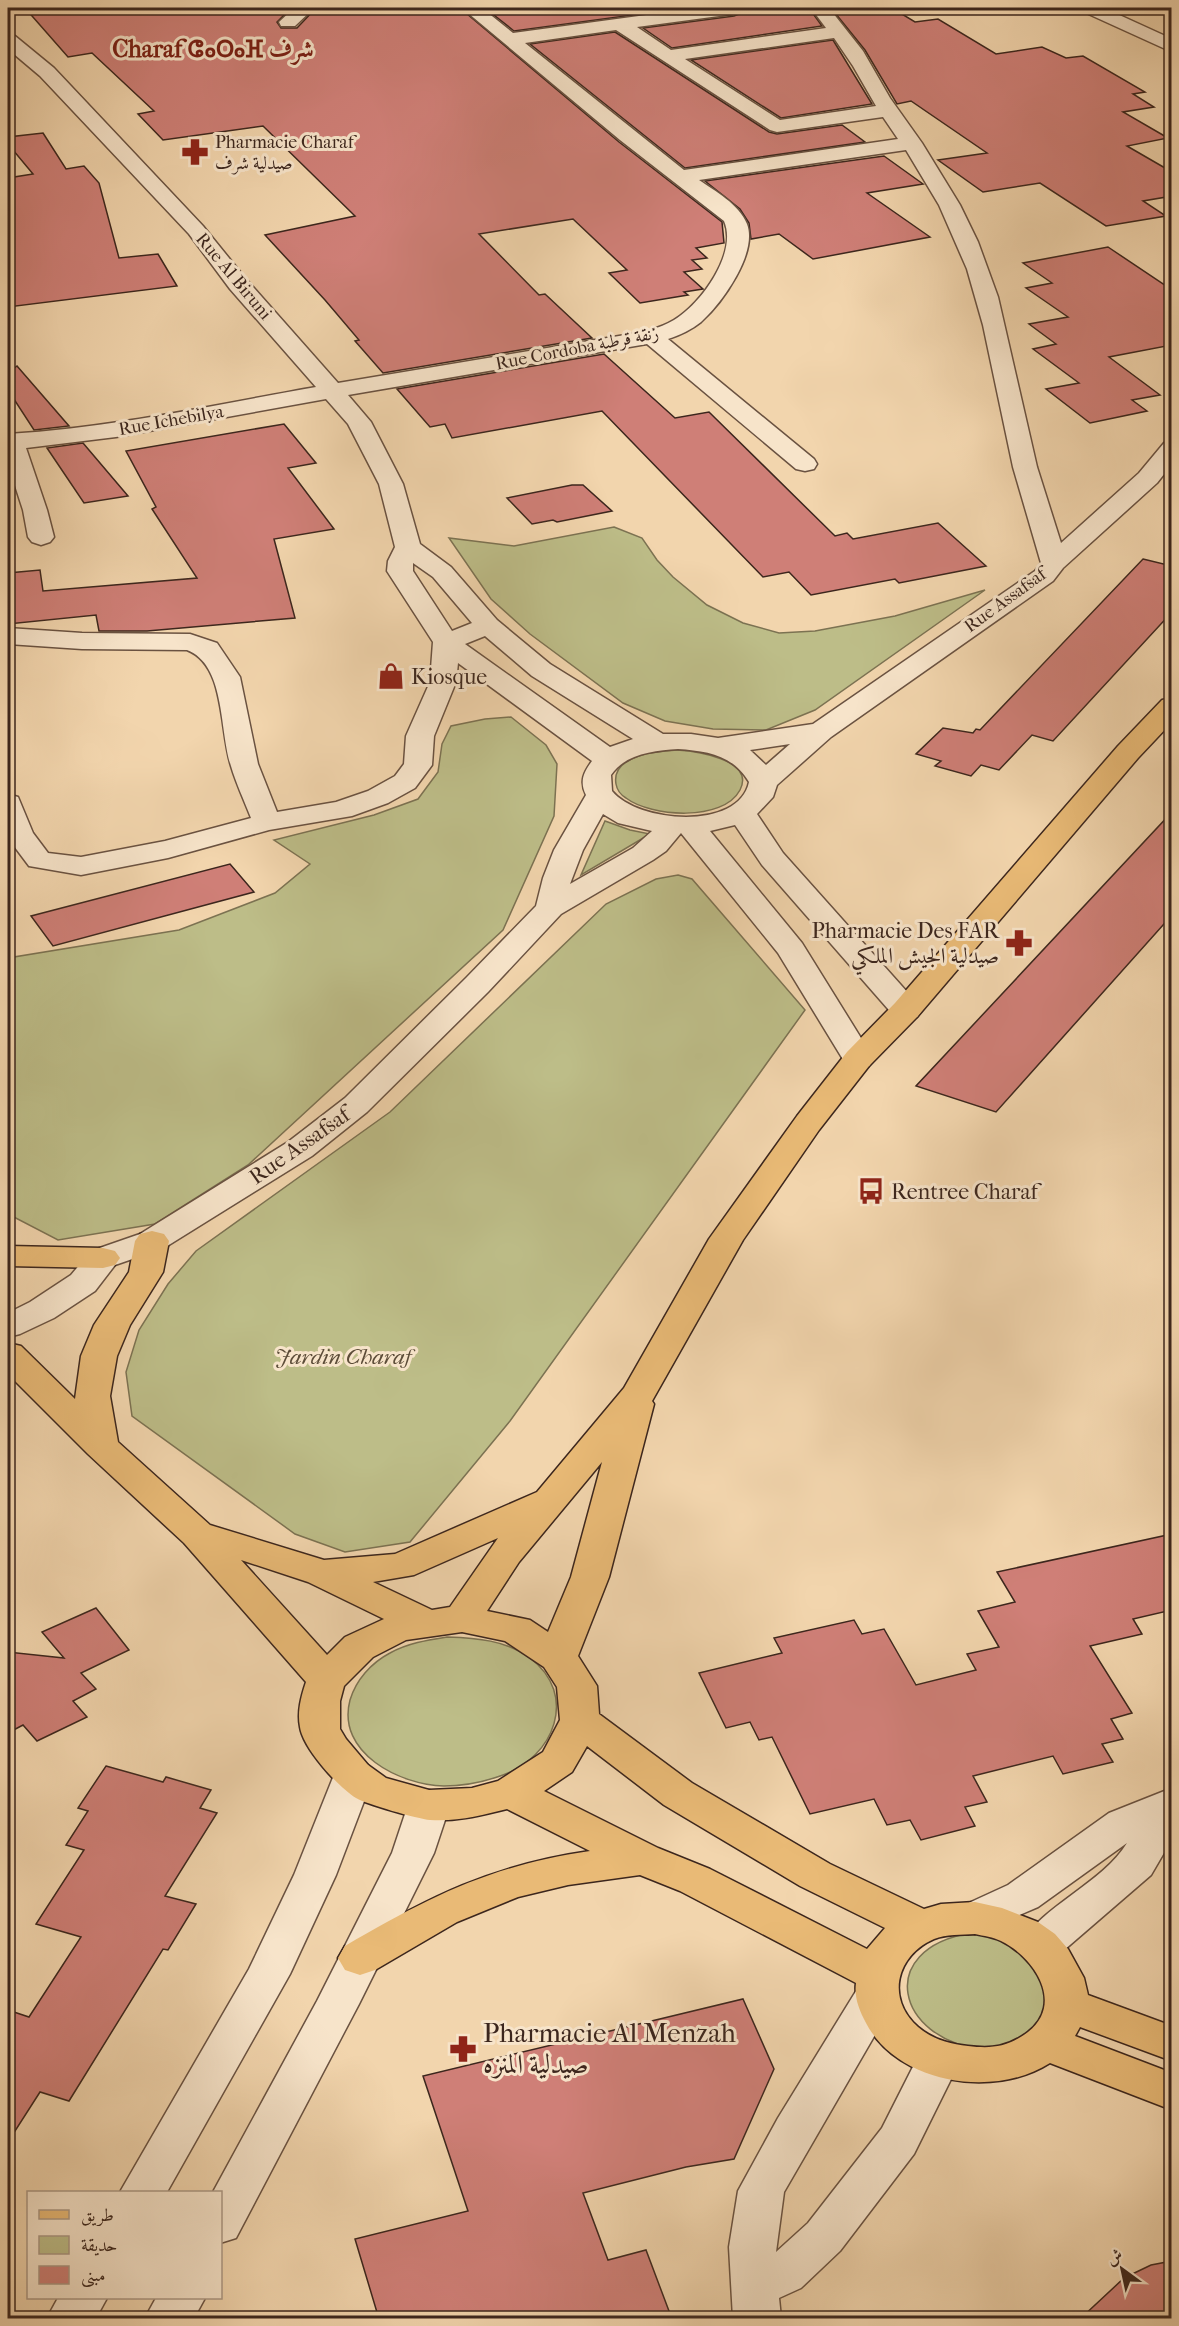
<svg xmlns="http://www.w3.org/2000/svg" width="1179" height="2326" font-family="'IM FELL French Canon',Amiri,'Noto Sans Tifinagh',serif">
<rect width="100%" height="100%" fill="#f2d5ad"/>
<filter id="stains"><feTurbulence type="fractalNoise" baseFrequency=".00333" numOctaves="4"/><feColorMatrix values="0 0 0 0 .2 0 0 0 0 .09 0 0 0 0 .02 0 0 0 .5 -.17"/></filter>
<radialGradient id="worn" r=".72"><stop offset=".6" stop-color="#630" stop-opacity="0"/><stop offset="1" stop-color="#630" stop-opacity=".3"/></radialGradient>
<g fill="#bdbd88" stroke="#7c7252" stroke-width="1.5">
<path d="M614,527L642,538L657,560L673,577L707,605L743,623L779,633L815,631L895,616L985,590L815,710L766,730L713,729L665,721L623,703L530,634L491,599L449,538L514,546Z"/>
<path d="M511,717L546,745L557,764L554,816L503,930L248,1165L155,1224L58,1240L8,1214V958L179,930L275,893L310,864L274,840L374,815L418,799L438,772L442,744L451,726L485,719Z"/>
<path d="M677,750C694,751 756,759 740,790C723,822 651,817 626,798C621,795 617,790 616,784C611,755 658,751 677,750Z"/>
<path d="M605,821L630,830L650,834L581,875Z"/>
<path d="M678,875L692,879L805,1010L510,1421L410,1542L345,1552L295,1534L132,1416L126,1372L139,1330L168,1284L196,1251L390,1112L606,904L656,879Z"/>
<path d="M447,1637C476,1638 506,1640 530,1658C579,1695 554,1757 503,1775C484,1782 464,1786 444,1786C400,1785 336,1753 350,1700C356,1680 371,1663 390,1653C408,1643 428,1640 447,1637Z"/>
<path d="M970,1933L992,1935L1014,1941L1058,1998L1026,2041C1012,2044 994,2051 981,2049C897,2039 874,1950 970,1933Z"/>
</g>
<g fill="#cf7f77" stroke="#3c261d" stroke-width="1.5">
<path d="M25,8H291L277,22L281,28H297L316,8H460L619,142L722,222L724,243L696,248L707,258L692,260L702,269L684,272L703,289L684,292L688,295L640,303L609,273L627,270L573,219L479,234L539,295L545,294L592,338L383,373L355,341L359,340L325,300L265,235L355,216L263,126L163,140L138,114L154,111L92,53L68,57Z"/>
<path d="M485,8H685L514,31Z"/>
<path d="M745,8H809L822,26L672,48L643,28L734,16L742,13Z"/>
<path d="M831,8H892L915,22L938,19L996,54L1042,47L1066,58L1083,56L1145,92L1133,94L1154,107L1123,112L1168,138L1127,146L1172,172V196L1143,201L1166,216L1106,226L1040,183L983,192L938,160L987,153L911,101L897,104L865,50Z"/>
<path d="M615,32L769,132L777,134L842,125L865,142L685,168L530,44Z"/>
<path d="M833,40L872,104L781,118L691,60Z"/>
<path d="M43,133L66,169L84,166L99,183L119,258L158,254L177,286L8,307V178L33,174L8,144V137Z"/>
<path d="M884,156L923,184L867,193L930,237L813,259L779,234L751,239L749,223L740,209L705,181Z"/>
<path d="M1108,247L1172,290V345L1109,357L1160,395L1132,400L1147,411L1090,423L1046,389L1079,383L1033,349L1056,344L1029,324L1068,317L1026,288L1052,283L1023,263Z"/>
<path d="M604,354L675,418L709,412L835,536L847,533L853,539L938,523L986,566L899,583L895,579L811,595L789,572L763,577L602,411L452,438L445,424L430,427L397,389Z"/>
<path d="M17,366L69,426L34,430L8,390V373Z"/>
<path d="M284,424L316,463L288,468L334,529L274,539L295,618L147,631H99L96,615L8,624V573L40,570L43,591L197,578L152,509L156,507L126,451Z"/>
<path d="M83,443L128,496L84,503L47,448Z"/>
<path d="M572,485H583L612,511L557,522L553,520L532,524L507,498Z"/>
<path d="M1143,559L1172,566V612L1053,741L1032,735L999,770L981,765L971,776L935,766L941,761L916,754L943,728L973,733L976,729L980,730Z"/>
<path d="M1172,812V915L996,1112L916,1086Z"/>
<path d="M230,864L254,892L53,946L31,916Z"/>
<path d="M1172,1534V1610L1133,1619L1142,1634L1090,1646L1132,1713L1111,1719L1123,1739L1102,1744L1113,1762L1063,1774L1053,1756L973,1776L987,1802L965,1807L975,1826L921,1840L910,1820L887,1825L874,1799L810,1814L772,1737L759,1740L750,1722L726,1728L699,1673L782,1653L774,1638L854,1620L862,1634L884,1629L916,1685L976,1670L967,1654L999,1647L978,1611L1015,1602L997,1572Z"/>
<path d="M96,1608L129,1650L81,1673L96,1689L73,1701L87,1717L37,1741L23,1725L8,1733V1652L64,1658L42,1632Z"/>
<path d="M106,1766L163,1782L166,1777L211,1790L200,1808L217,1813L165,1896L196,1904L168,1950L163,1949L69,2101L40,2092L8,2142V2010L29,2017L81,1937L36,1924L84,1850L66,1845L88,1811L78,1808Z"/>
<path d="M743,1999L774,2069L734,2159L686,2167L583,2193L608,2260L646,2250L672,2319H379L355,2239L468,2211L423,2076Z"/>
<path d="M1172,2261V2319H1080L1124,2278L1151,2265Z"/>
</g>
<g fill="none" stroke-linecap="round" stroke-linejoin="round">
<defs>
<g id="minor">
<path d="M294,8H314L295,26H281L279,22Z"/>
<path d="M462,8H482L513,33L698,8H743L740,12L734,14L637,27L671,50L826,28L811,8H829L863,51L890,98L922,143L960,205L978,242L998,297L1037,467L1061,543L1139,473L1164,443L1172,441V464L1157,483L1063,568L1053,581L831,737L777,785L773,797L757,814L783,853L917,1003L922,1010L917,1017L906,1019L895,1017L762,865L735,825L710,831L802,943L874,1059L869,1066L858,1069L847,1066L778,953L681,833L666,851L653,860L561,914L488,992L367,1112L312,1156L164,1248L115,1265L95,1291L54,1318L20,1334L8,1337V1313L30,1302L71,1275L91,1251L140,1234L288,1142L345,1098L466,978L536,906L543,878L554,850L586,795C579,781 584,772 592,761L458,663L456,682L434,736L432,765L415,788L388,803L352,816L269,830L168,858L81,875L29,866L8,838V794L18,797L33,833L48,853L81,857L165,841L251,818C244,800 236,783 231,766C219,730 226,665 187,650L82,649L8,644V628L82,633L190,634L217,643L240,677L258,764L277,812L336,802L368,791L395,776L404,764L406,736L430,682L433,642L387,571L388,561L395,547L379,484L348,424L326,399L116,437L26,448L47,510L54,537L50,542L41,545L32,542L28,537L23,510L8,464V434C111,428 214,405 316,387L230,289L189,234L40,76L8,49V34L15,36L54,68L203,226L246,279L338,383L625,335C642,332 659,329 674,320C701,304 738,253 724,221L620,140ZM616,30L770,130L777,132L883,117L898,139L684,170L525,43ZM834,38L853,66L876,106L780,120L685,59ZM906,150L939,205L967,269L983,325L1013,467L1041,563L1035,571L813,724L718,738L691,734H663L550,664L497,620L451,567L420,544L403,484L371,422L348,395L647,344L796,469L805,471L814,469L817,464L814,459L668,339C680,335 691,330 701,322C722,303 758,253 747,224C739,204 715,191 699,180ZM413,563L433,577L472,623L452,631L413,571ZM485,636L532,676L633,739L610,747L465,644ZM790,744L766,765L750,750ZM678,749C707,751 733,755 749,782C739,831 638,823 612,791L611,775C626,753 654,751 678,749ZM603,814L618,823L652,831L633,848L570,884L583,850Z"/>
<path d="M1081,8H1104L1172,39V52L1084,12Z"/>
<path d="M354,1760L368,1765L374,1775L336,1875L290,1974L167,2192H120L249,1969L294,1875L334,1775L340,1765Z"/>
<path d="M1172,1788V1839L1151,1875L1056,1957L1041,1961L1026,1957L1020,1945C1040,1907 1103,1883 1127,1843L1038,1907L975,1934L960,1929L954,1918L960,1907L1008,1885L1109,1813Z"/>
<path d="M429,1790L444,1794L450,1805L434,1853L359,2004L236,2238L220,2243V2192H213L317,2001L392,1853L408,1805L414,1794Z"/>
<path d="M876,1978L891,1983L898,1995L784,2192L776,2252L808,2223L882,2128L923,2047L939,2041L955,2047L961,2059L914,2154L840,2251L801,2288L779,2298L781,2318H733L729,2247L738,2191L778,2118L861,1983Z"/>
<path d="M58,2298H107L96,2318H47Z"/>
<path d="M156,2298H205L194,2318H145Z"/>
</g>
<g id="major">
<path d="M1172,698V722L1138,758L917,1017L869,1066L819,1130L743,1240L652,1401L654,1404L609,1577L578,1656L597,1686L599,1714L692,1783L830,1864L924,1909L941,1904L975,1902L1002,1908L1038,1922L1055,1934L1068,1949L1084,1978L1088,1995L1172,2026V2061L1080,2027L1075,2036L1172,2073V2110L1050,2063C994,2099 898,2084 866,2023C859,2010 854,1997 856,1983L680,1891L640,1875L568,1885L518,1897L457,1922L375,1970L360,1975L345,1970L338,1958L345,1946C429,1897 492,1865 590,1851L507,1809C482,1815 457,1822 430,1820C418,1819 366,1804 356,1798C338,1787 303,1748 300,1727C297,1712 301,1697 306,1682L184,1543L88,1454L8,1374V1343L21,1346L75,1399L81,1356L94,1325L129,1272L135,1241L140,1234L152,1231L164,1234L169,1241L163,1272L130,1325L117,1356L110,1396L118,1442L210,1525L324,1560L395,1554L537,1492L624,1388L709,1239L797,1116L847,1052L895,1003L1118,746L1162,700ZM602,1462L571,1577L548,1632L530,1620L487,1611L519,1562ZM498,1538L450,1607L432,1610L373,1582L414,1575ZM241,1560L308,1582L384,1619L345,1637L327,1655ZM462,1632L505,1641L544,1667L557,1687L560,1720L543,1752L498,1781L472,1788L429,1790L386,1778L368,1765L346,1739L340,1729V1701L344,1686L373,1657L406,1640ZM587,1746L664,1805L800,1886L885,1928L867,1949L710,1869L658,1848L544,1791L572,1772ZM975,1934C984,1936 993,1937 1001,1941C1034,1957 1065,2003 1028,2032C1008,2047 992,2049 968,2046C949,2044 932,2039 918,2027C885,1998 897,1955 934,1939C946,1934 962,1935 975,1934Z"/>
<path d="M8,1246L103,1248L115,1251L120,1258L115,1265L103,1268L8,1266Z"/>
</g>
</defs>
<use href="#minor" stroke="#6a5241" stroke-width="3"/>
<use href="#major" stroke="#3c261d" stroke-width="3"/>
<use href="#minor" fill="#f7e4ca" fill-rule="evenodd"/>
<use href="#major" fill="#e9ba76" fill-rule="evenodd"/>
</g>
<defs>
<symbol id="pharmacy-bare" viewBox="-9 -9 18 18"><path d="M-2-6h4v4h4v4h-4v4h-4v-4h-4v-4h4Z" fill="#8f2418" stroke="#f7e4ca" stroke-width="2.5" paint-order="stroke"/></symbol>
<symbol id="shop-bare" viewBox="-9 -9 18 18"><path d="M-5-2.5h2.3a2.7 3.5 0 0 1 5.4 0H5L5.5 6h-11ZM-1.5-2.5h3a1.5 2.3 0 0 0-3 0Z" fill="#8f2418" stroke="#f7e4ca" stroke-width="2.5" paint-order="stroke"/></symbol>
<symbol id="bus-bare" viewBox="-9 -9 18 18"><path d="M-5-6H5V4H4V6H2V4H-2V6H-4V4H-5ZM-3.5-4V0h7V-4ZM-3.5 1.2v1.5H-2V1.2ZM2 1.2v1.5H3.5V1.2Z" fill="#8f2418" stroke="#f7e4ca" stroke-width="2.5" paint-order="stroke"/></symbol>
</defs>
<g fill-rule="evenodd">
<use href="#pharmacy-bare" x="176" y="133" width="38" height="38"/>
<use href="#shop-bare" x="372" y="657" width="38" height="38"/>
<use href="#pharmacy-bare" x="1000" y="924" width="38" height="38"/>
<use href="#bus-bare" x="852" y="1172" width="38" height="38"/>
<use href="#pharmacy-bare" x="444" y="2030" width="38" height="38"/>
</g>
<g text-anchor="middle" stroke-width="6" stroke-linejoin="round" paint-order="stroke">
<g font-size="18" fill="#3c261d" stroke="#f7e4ca" text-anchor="start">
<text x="215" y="148">Pharmacie Charaf<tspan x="215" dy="21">صيدلية شرف</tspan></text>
</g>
<g font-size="18" fill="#3c261d" stroke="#f7e4ca">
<text transform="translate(234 276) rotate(50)" y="6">Rue Al Biruni</text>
<text transform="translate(577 348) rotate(-11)" y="6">Rue Cordoba زنقة قرطبة</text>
<text transform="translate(171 420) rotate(-10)" y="6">Rue Ichebilya</text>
<text transform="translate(1005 600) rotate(-36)" y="6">Rue Assafsaf</text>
</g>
<g font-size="22" fill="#3c261d" stroke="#f7e4ca" text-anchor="start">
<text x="411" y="684">Kiosque</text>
<text x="999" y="938" text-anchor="end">Pharmacie Des FAR<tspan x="999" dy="25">صيدلية الجيش الملكي</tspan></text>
<text x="891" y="1199">Rentree Charaf</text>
</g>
<g font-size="22" fill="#3c261d" stroke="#f7e4ca">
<text transform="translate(299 1145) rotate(-35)" y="8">Rue Assafsaf</text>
</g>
<g font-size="22" font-style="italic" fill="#5c4c38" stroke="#f7e4ca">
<text x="343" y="1364">Jardin Charaf</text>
</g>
<g font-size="24" font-weight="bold" fill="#7a1f14" stroke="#f7e4ca">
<text x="213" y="57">Charaf ⵛⴰⵔⴰⴼ شرف</text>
</g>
<g font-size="27" fill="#3c261d" stroke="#f7e4ca" text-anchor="start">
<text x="483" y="2042">Pharmacie Al Menzah<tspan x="483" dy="31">صيدلية المنزه</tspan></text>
</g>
</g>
<rect width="1179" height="2326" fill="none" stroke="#f2d5ad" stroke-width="30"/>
<rect x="9" y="9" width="1161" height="2308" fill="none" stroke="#3c261d" stroke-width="3"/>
<rect x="15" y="15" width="1149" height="2296" fill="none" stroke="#3c261d" stroke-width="1.5"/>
<rect x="27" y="2191" width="195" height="108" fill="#f7e4ca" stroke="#ac9885" stroke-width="1.5"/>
<rect x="39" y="2210" width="30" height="9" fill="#e9ba76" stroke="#ac9885" stroke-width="1.5"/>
<text x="81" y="2221" font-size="18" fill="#3c261d">طريق</text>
<rect x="39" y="2236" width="30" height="18" fill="#bdbd88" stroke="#ac9885" stroke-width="1.5"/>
<text x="81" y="2251" font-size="18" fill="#3c261d">حديقة</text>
<rect x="39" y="2266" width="30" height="18" fill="#cf7f77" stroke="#ac9885" stroke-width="1.5"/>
<text x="81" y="2281" font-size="18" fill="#3c261d">مبنى</text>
<g transform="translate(1122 2269) rotate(327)" stroke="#f7e4ca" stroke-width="4.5" paint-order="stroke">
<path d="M0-4.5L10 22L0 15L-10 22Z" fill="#3c261d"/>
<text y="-9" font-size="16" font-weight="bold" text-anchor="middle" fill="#3c261d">ش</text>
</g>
<rect width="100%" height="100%" filter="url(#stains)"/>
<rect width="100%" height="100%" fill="url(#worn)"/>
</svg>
